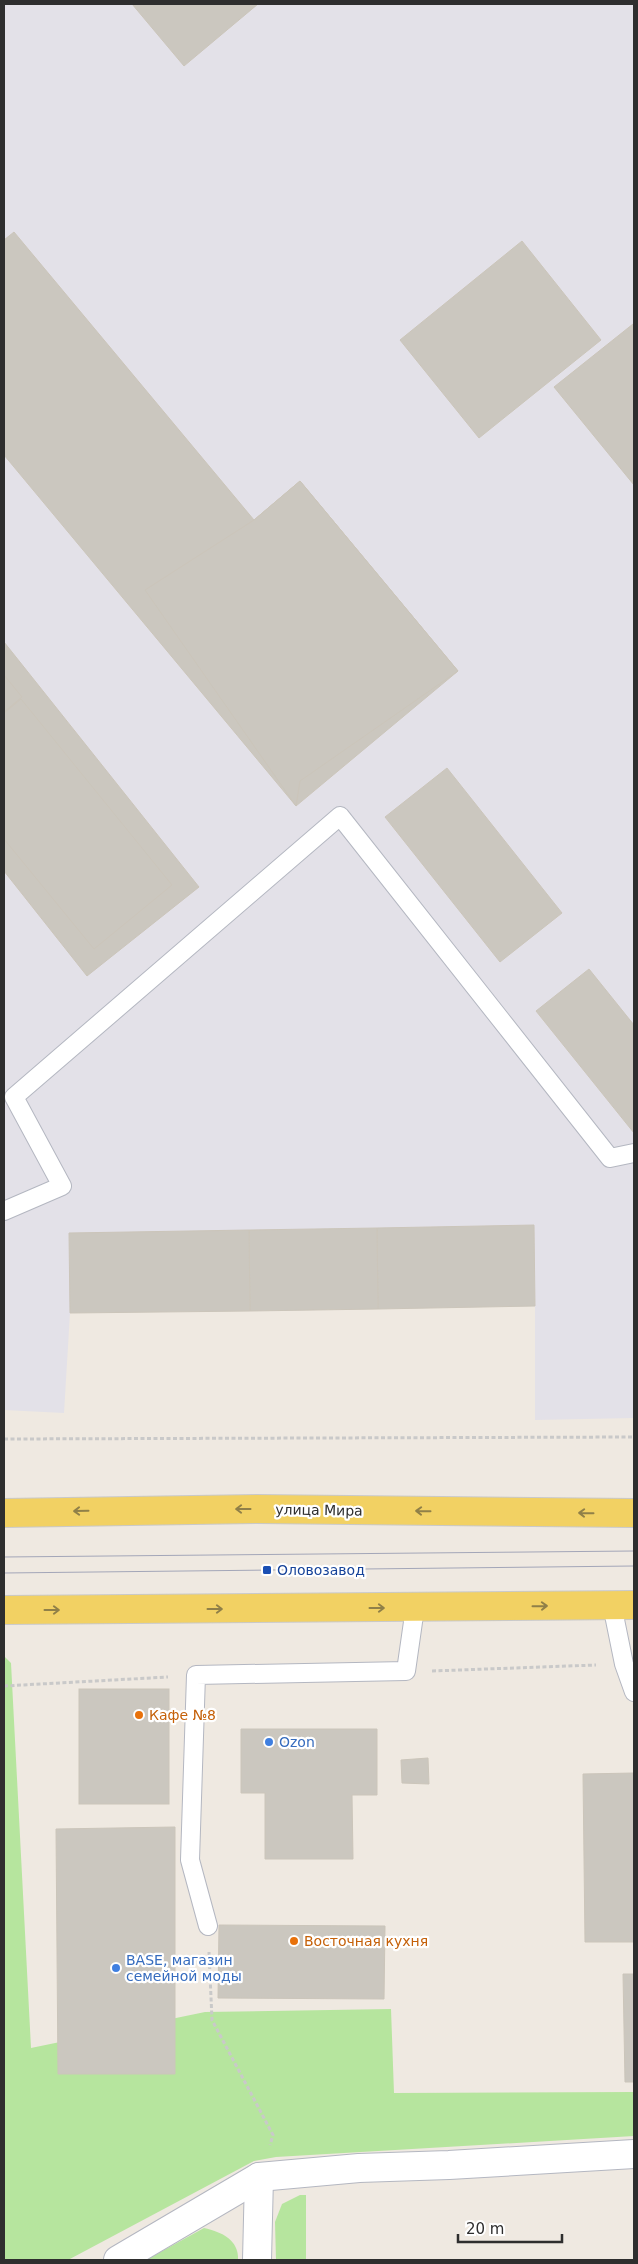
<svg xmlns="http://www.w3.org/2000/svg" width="638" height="2264" font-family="'DejaVu Sans',sans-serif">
<rect width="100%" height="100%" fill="#efe9e1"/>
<path fill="#e3e1e8" d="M4,4H634V1418L535,1420V1306L70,1313L64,1413L4,1410Z"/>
<g fill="#b6e59e">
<path d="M4,1656L11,1663L31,2048L205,2012L391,2009L394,2093L634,2092V2136L276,2157L254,2161L68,2260H4Z"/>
<path d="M300,2195H306V2260H276L275,2222L282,2204Z"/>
<path d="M204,2228C222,2232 239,2240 238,2260H146Z"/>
</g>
<g fill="#cbc7bf" stroke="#cbc5ba">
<path d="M132,4H258L184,66Z"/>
<path d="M14,232L254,520L300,481L458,671L296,806L4,455V240Z"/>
<path d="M522,241L601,340L479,438L400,340Z"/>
<path d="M633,324L634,326V485L554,387Z"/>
<path d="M300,481L458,671L300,781L296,806L145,590L254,520Z"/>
<path d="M4,642L199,887L87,976L4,871Z"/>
<path d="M4,675L22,697L4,712Z"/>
<path d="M21,699L172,885L94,949L4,839V713Z"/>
<path d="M447,768L562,913L500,962L385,817Z"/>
<path d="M589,969L634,1025V1133L536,1011Z"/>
<path d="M534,1225L535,1306L378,1309L377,1228Z"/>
<path d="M377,1228L378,1309L250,1311L249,1230Z"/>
<path d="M249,1230L250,1311L70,1313L69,1233Z"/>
<rect x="79" y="1689" width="90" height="115"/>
<path d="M241,1729H377V1795H352L353,1859H265V1793H241Z"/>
<path d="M428,1758L429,1784L402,1783L401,1760Z"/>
<path d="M634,1773V1942H585L583,1774Z"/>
<path d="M175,1827V2074H58L56,1829Z"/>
<path d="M219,1925L385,1926L384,1999L218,1998Z"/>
<path d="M623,1974H634V2082H625Z"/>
</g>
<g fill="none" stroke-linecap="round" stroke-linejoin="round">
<defs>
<g id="lane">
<path d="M4,1211L62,1186L14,1097L340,816L610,1158L634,1153"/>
<path d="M612,1605L624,1664L634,1692"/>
<path d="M208,1926L190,1860L196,1675L406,1671L415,1608"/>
</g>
<g id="street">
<path d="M118,2260L259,2177L359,2168L449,2165L634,2154"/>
<path d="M257,2260L259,2177"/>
</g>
<g id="primary">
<path d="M4,1513L257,1509L634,1513"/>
<path d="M4,1610L634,1605"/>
</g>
</defs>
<use href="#lane" stroke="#b4b7c1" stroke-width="20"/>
<use href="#street" stroke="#b4b7c1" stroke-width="30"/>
<use href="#primary" stroke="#c9c9c9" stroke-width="30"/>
<g stroke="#c9c9c9" stroke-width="3" stroke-dasharray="4 2.5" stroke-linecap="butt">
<path d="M4,1439L634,1437"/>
<path d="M432,1671L596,1665"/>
<path d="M4,1686L168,1677"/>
<path d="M209,1952L212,2020L273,2135L270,2145"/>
</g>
<use href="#lane" stroke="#fff" stroke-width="18"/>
<use href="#street" stroke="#fff" stroke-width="28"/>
<use href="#primary" stroke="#f2d163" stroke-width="28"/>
<g stroke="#a3a6b8" stroke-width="1">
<path d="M4,1557L634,1551"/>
<path d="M4,1573L634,1566"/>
</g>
</g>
<defs><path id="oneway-shaft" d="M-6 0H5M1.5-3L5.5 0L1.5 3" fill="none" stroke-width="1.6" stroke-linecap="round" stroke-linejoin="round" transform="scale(1.25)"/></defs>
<g stroke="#908048">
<use href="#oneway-shaft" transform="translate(243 1509) rotate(180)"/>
<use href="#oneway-shaft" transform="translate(81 1511) rotate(179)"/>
<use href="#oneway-shaft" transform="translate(423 1511) rotate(-179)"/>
<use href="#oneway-shaft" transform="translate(586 1513) rotate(-179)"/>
<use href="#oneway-shaft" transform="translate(540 1606) rotate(-1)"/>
<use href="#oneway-shaft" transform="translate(377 1608)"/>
<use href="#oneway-shaft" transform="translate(215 1609)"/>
<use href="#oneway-shaft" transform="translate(52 1610)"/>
</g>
<rect fill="#1a4fb4" stroke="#fff" stroke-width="2" x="262" y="1565" width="10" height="10" rx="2.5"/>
<g fill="#e8710a" stroke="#fff" stroke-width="2">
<circle cx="139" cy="1715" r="5"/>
<circle cx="294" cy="1941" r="5"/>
</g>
<g fill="#3f7fe0" stroke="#fff" stroke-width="2">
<circle cx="269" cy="1742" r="5"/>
<circle cx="116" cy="1968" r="5"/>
</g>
<g text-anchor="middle" stroke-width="4.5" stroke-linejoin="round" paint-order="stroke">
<g font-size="14" fill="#2e2e2e" stroke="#fff">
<text transform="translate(319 1510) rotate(1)" y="5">улица Мира</text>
</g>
<g font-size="14" fill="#164399" stroke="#fff" text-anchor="start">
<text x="277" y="1575">Оловозавод</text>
</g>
<g font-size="14" fill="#c56008" stroke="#fff" text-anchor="start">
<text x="149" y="1720">Кафе №8</text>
<text x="304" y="1946">Восточная кухня</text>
</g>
<g font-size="14" fill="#366cbe" stroke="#fff" text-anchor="start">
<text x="279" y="1747">Ozon</text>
<text x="126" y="1965">BASE, магазин<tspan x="126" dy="16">семейной моды</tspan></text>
</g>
</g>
<rect width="638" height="2264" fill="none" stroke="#2e2e2e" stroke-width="10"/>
<path d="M458 2234v8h104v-8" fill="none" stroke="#2e2e2e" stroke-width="2.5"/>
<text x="466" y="2234" font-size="15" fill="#2e2e2e" stroke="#ffffff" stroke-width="4" paint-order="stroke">20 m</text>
</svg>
